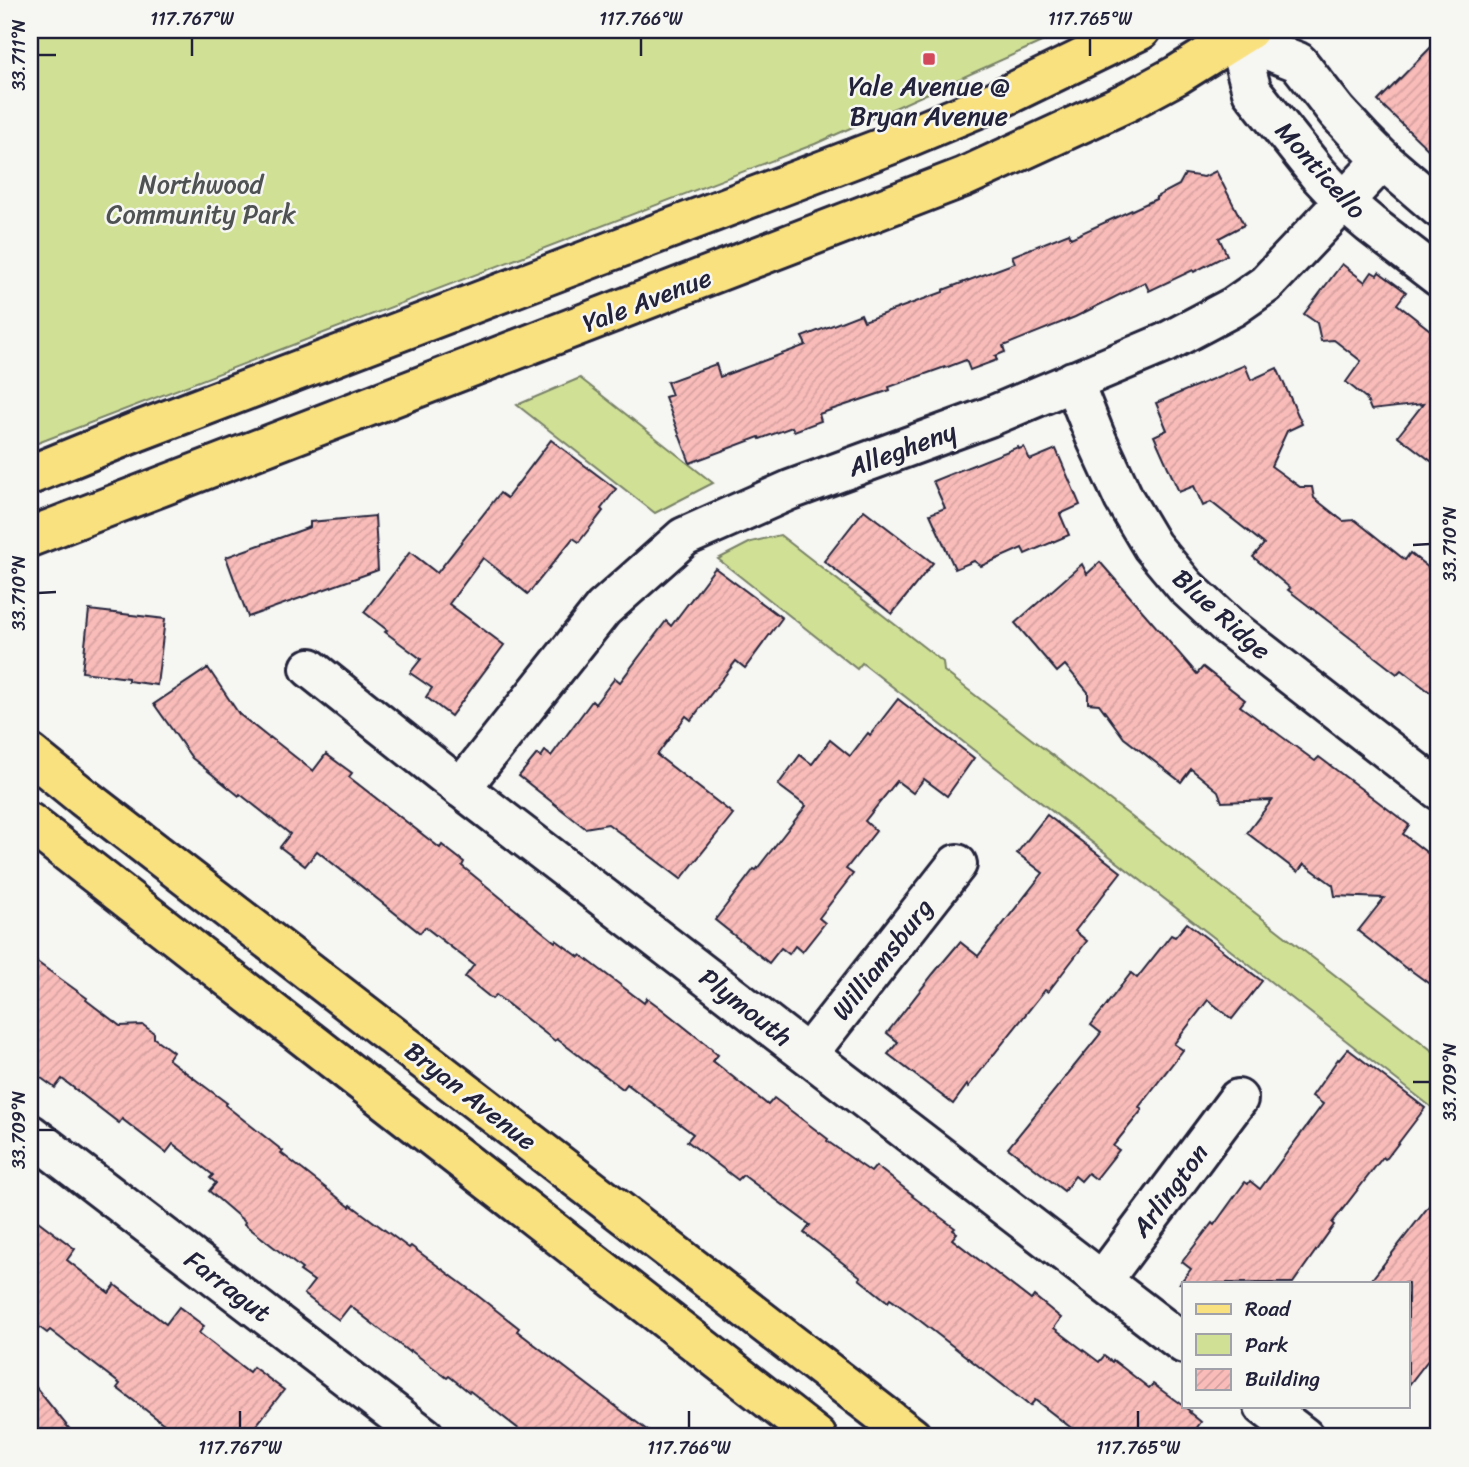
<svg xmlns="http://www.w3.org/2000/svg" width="1469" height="1467" font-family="Sriracha,sans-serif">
<defs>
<pattern id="building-hatch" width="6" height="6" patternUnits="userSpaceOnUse" patternTransform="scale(1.75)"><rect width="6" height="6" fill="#f9bcb9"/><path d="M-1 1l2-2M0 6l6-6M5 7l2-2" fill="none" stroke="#d5a1a0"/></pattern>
</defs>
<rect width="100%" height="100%" fill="#f6f6f2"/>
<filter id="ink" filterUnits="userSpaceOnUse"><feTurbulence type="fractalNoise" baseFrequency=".0143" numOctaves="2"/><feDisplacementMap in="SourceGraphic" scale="14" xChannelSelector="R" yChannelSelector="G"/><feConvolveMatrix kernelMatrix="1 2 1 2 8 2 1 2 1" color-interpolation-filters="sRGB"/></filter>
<g filter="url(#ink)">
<g fill="#d0e195" stroke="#798268" stroke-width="2">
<path d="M30,30H1068L815,144L30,446Z"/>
<path d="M580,378L713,483L655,513L517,405Z"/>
<path d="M780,535L943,662L944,671L1439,1056V1113L862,663L857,669L718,559L751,542Z"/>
</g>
<g fill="url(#building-hatch)" stroke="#22223b" stroke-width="2">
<path d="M1439,39V160L1378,101Z"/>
<path d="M1216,171L1244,225L1219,238L1227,255L1194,272L1193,270L1149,291L1145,282L1075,317L1003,346L1005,352L995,356L997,360L970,370L966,360L945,368V367L889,387L890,390L819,414L821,421L794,431L792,427L760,439L759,437L690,463L665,397L672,395L667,382L716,364L720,377L806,345L802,337L861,314L864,321L943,292V290L1015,263L1012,256L1069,233L1071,238L1156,199V197L1179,185L1185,174L1204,177Z"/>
<path d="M1342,264L1365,282L1372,272L1377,275L1379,272L1406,292L1397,304L1439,337V467L1398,436L1423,404L1371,410L1366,398L1346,382L1361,361L1334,340L1321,341L1317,323L1304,314Z"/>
<path d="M1245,365L1251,380L1277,368L1302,424L1287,431L1271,466L1300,487H1312L1314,498L1343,521L1355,520L1405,560L1410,553L1439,576V699L1401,670L1397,674L1288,590L1290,588L1253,557L1264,544L1211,502L1203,506L1194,486L1179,492L1154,436L1167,430L1156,403Z"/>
<path d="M551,440L616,489L601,509L603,511L579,542L573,538L528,594L483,558L449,604L504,645L451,716L426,697L432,688L410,673L421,659L385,632L387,630L364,612L410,552L437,573L500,493L507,498Z"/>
<path d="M1018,447L1019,449L1024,447L1030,460L1056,449L1080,505L1060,514L1069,535L1025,554L1022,548L981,566L974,561L955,569L930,514L945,508L933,481Z"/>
<path d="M864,510L933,563L892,614L824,561Z"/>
<path d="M375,516L378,570L248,617L226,557L310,527V522Z"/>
<path d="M1100,562L1197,674L1203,667L1245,700L1240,706L1315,761L1319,757L1409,825L1403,834L1439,862V991L1409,969L1408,970L1358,931L1384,898L1335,896L1333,885L1304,864L1298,872L1247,833L1272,800L1222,802L1218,791L1191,769L1181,782L1124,738L1099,704L1088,703V692L1065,665L1057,672L1015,623L1082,564L1087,574Z"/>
<path d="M715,568L782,618L745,668L736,661L691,720L686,716L657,755L733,814L681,879L608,824L585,828L519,776L537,754L541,757L545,751L551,756L592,701L595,704L615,678L620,682L666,621L671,626Z"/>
<path d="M89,610L165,619L157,685L128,681V678L82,672Z"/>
<path d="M208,668L239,714L269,738L270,737L313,771L326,754L352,773L349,777L440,848L442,845L464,862L462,866L555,942L556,940L579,957L581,955L644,1003L647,998L658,1006L712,1049V1050L718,1055L713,1061L768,1105L774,1098L828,1139L827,1141L871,1172L876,1166L913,1195L912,1196L955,1228L953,1230L957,1233L952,1239L1031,1300L1034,1296L1061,1318L1054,1328L1099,1362L1104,1356L1112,1362L1113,1360L1149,1388L1153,1384L1190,1411L1189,1412L1201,1422L1190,1437H1083L1035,1400L1030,1406L914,1316L890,1299L888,1302L859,1279L861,1277L804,1233L810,1225L743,1175L738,1180L687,1141L693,1134L627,1084L623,1089L557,1039L555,1041L496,995L492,999L465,977L474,965L425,927L420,933L317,851L305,866L280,847L290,834L240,794L239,796L192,758L154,704Z"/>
<path d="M898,699L974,758L947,796L924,779L913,793L897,781L865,821L876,831L846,869L853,874L819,918L825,923L802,952L795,946L789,954L781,948L769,963L715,920L754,869L756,870L806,806L778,785L800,755L812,764L830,740L850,756L868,733L870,735Z"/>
<path d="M1047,815L1121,872L1075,931L1087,941L1048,992L1045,990L968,1087L967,1085L953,1104L888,1054L898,1042L887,1033L933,974L960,942L978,956L1043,873L1017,853Z"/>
<path d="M1187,923L1262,981L1232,1019L1208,1000L1174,1044L1183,1050L1139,1107L1142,1110L1113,1146L1119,1150L1096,1179L1088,1173L1081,1181L1075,1176L1064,1191L1008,1148L1101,1033L1091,1025L1131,973L1137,978L1171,935L1175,937Z"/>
<path d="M30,957L87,998L86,1000L120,1026L143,1025L154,1033V1038L173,1052L168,1059L227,1103L225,1105L283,1151L281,1153L350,1207L351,1205L409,1248L411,1246L473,1292L519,1328L517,1331L656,1437H542L534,1430L529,1437L470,1391L469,1392L449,1376L447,1378L410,1350L409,1352L350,1306L339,1320L318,1305L304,1294L314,1281L300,1271L302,1269L244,1224L245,1222L209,1191L216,1183L210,1178L213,1175L173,1144L166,1153L122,1119L119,1123L62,1079L55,1088L30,1070Z"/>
<path d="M1348,1049L1425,1108L1387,1158L1385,1159L1383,1157L1332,1223L1334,1225L1293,1283H1180L1191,1269L1182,1262L1212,1223L1214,1225L1245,1182L1248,1184L1250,1181L1260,1189L1323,1104L1312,1096L1338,1059L1339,1060Z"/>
<path d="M1439,1193V1346L1408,1386V1283H1369Z"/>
<path d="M30,1215L75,1249L67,1260L109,1293L115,1285L166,1324L179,1307L204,1326L199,1333L249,1372L253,1367L284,1390L247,1437H181L117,1388L120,1384L50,1330L47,1333L30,1320Z"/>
<path d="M30,1380L76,1437H30Z"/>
</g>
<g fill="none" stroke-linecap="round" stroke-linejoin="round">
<defs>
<g id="minor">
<path d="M1225,30L1237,38L1298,62L1337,112L1362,139L1383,160L1439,208"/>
<path d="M1237,38L1252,91L1318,174L1344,202L1370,224L1439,277"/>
<path d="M1073,381L1095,436L1124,499L1152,546L1186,587L1228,626L1439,790"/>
<path d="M310,668L461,788L1184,1344"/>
<path d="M461,788L603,609L684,537L790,490L989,417L1165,343L1233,307L1266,284L1383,160"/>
<path d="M808,1054L957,864"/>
<path d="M30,1134L425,1437"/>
<path d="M1102,1281L1238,1099"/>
<path d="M1264,1406L1304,1437"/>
</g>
<g id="major">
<path d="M30,475L136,432L892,144L995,101L1141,30"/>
<path d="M30,537L964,177L1127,102L1177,75L1249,30"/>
<path d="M30,754L83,797L912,1437"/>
<path d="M30,823L817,1437"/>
</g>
</defs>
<use href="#minor" stroke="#22223b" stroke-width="44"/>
<use href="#major" stroke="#22223b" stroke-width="44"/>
<use href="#minor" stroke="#f6f6f2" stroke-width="38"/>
<use href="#major" stroke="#fae180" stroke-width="38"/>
</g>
</g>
<path fill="none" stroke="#22223b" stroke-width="2.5" d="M192,38V56M641,38V56M1090,38V56M38,55H56M1413,545L1430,544M38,593L56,592M1413,1082H1430M38,1130H56M240,1411V1428M689,1411V1428M1138,1411V1428"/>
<rect fill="#d1495b" stroke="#f6f6f2" stroke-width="2.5" x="922" y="52" width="14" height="14" rx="3.5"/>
<g text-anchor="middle" stroke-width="5" stroke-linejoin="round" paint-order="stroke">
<g font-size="26" fill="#22223b" stroke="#f6f6f2">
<text x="929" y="95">Yale Avenue @<tspan x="929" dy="30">Bryan Avenue</tspan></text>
</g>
<g font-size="26" fill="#22223b" stroke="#f6f6f2">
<text transform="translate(1321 170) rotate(48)" y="9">Monticello</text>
<text transform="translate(647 300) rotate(-21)" y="9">Yale Avenue</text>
<text transform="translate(902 449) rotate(-20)" y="9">Allegheny</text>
<text transform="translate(1222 614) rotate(42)" y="9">Blue Ridge</text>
<text transform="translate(882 959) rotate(-52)" y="9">Williamsburg</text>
<text transform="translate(746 1007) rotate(38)" y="9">Plymouth</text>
<text transform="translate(471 1096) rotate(38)" y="9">Bryan Avenue</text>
<text transform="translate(1170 1190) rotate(-53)" y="9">Arlington</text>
<text transform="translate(228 1286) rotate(37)" y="9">Farragut</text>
</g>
<g font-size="26" fill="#4e5252" stroke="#f6f6f2">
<text x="201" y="193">Northwood<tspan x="201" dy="30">Community Park</tspan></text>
</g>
</g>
<rect width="1469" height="1467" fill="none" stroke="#f6f6f2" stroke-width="77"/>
<rect x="1182" y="1282" width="228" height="126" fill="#f6f6f2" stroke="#a1a1a9" stroke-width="2"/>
<rect x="1196" y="1304" width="35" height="10" fill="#fae180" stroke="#a1a1a9" stroke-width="2"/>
<text x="1245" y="1316" font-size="21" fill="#22223b">Road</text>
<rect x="1196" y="1334" width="35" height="21" fill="#d0e195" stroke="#a1a1a9" stroke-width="2"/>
<text x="1245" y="1352" font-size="21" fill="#22223b">Park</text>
<rect x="1196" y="1369" width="35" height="21" fill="url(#building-hatch)" stroke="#a1a1a9" stroke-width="2"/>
<text x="1245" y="1386" font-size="21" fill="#22223b">Building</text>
<rect x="38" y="38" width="1392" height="1390" fill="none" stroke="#22223b" stroke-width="2.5"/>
<g font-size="18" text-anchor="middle" fill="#22223b">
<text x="192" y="25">117.767°W</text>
<text x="641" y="25">117.766°W</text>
<text x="1090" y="25">117.765°W</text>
<text transform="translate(19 55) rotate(-90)" y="6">33.711°N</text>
<text transform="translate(1450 544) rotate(-90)" y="6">33.710°N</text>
<text transform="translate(19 593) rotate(-90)" y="6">33.710°N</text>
<text transform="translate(1450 1082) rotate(-90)" y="6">33.709°N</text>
<text transform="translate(19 1130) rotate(-90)" y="6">33.709°N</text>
<text x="240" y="1454">117.767°W</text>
<text x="689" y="1454">117.766°W</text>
<text x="1138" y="1454">117.765°W</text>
</g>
</svg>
